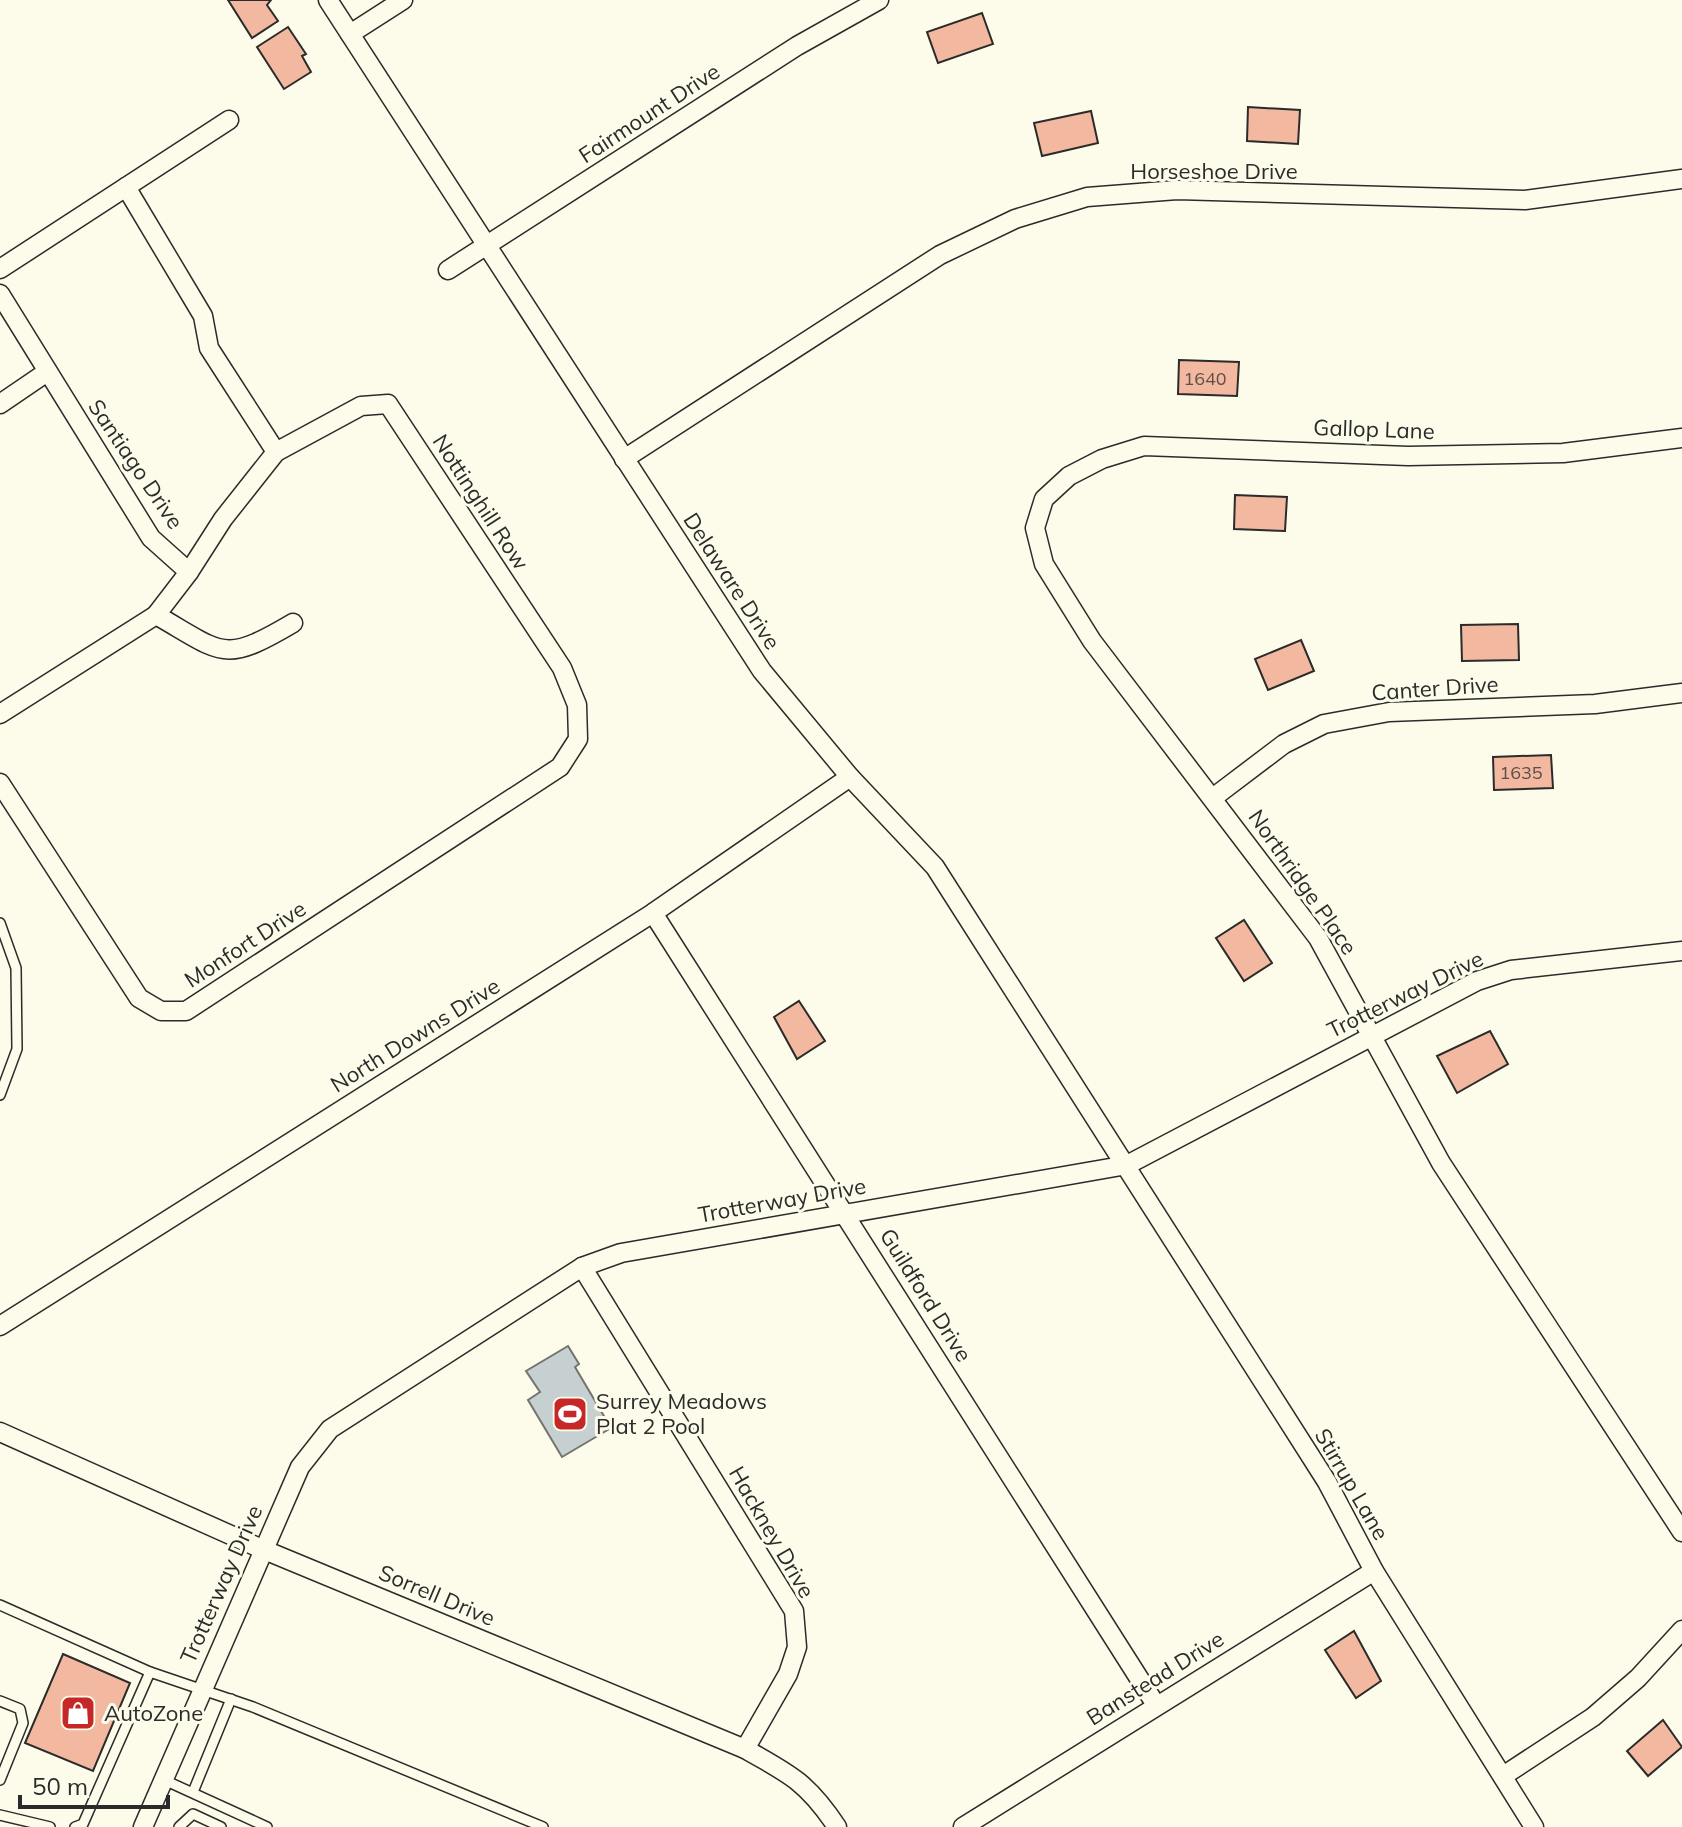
<svg xmlns="http://www.w3.org/2000/svg" width="1682" height="1827" font-family="Mulish,sans-serif">
<rect width="100%" height="100%" fill="#fdfbea"/>
<path fill="#c7d0d0" stroke="#74746e" stroke-width="2" d="M568,1346L579,1364L575,1367L611,1428L562,1457L528,1400L540,1392L526,1371Z"/>
<g fill="#f2b8a0" stroke="#2b2b2b" stroke-width="2">
<path d="M228,0H271L267,5L278,21L252,38Z"/>
<path d="M982,13L993,44L938,63L927,32Z"/>
<path d="M288,27L306,54L302,56L311,72L284,89L257,47Z"/>
<path d="M1248,107L1300,110L1298,144L1247,141Z"/>
<path d="M1091,111L1098,143L1042,156L1034,123Z"/>
<path d="M1179,360L1239,362L1237,396L1178,394Z"/>
<path d="M1235,495L1287,497L1285,531L1234,529Z"/>
<path d="M1518,624L1519,660L1462,661L1461,625Z"/>
<path d="M1301,640L1314,671L1268,690L1255,659Z"/>
<path d="M1551,755L1553,788L1494,790L1493,757Z"/>
<path d="M1244,920L1272,963L1244,981L1216,938Z"/>
<path d="M799,1001L825,1041L797,1059L774,1017Z"/>
<path d="M1490,1031L1508,1064L1457,1093L1437,1056Z"/>
<path d="M1354,1631L1381,1681L1356,1698L1325,1650Z"/>
<path d="M63,1654L130,1683L93,1771L25,1743Z"/>
<path d="M1663,1720L1682,1747L1648,1776L1627,1751Z"/>
</g>
<g fill="none" stroke-linecap="round" stroke-linejoin="round">
<defs>
<g id="service">
<path d="M0,923L16,968L17,1049L0,1095"/>
<path d="M0,1605L150,1672"/>
<path d="M0,1701L20,1709L23,1723L0,1780"/>
<path d="M162,1779L267,1827"/>
<path d="M193,1792L231,1699"/>
<path d="M0,1815L50,1827"/>
<path d="M75,1827L83,1824L150,1672L253,1707L543,1827"/>
<path d="M179,1827L193,1814L221,1827"/>
</g>
<g id="minor">
<path d="M328,0L762,671L850,777L935,867L1327,1482L1374,1571L1534,1827"/>
<path d="M350,34L403,0"/>
<path d="M126,187L203,316L209,348L276,452"/>
<path d="M0,269L229,120"/>
<path d="M448,270L797,46L879,0"/>
<path d="M0,294L151,538L189,572L156,615"/>
<path d="M0,404L47,372"/>
<path d="M1682,438L1563,453L1408,456L1144,446L1102,459L1069,476L1044,499L1035,528L1044,564L1092,641L1318,938L1441,1163L1682,1532"/>
<path d="M624,459L940,255L1015,219L1087,197L1177,190L1525,200L1682,179"/>
<path d="M0,714L156,615C223,653 222,665 293,623"/>
<path d="M0,783L139,998L161,1011H186L560,767L578,739L577,705L562,668L388,404L361,406L276,452L223,519L189,572"/>
<path d="M1214,797L1284,744L1324,724L1389,712L1595,704L1682,693"/>
<path d="M653,913L1156,1705"/>
<path d="M582,1267L794,1611L797,1647L788,1674L745,1749"/>
<path d="M0,1326L653,913L850,777"/>
<path d="M0,1432L262,1549L745,1749C790,1774 808,1783 837,1827"/>
<path d="M1503,1776L1593,1717L1638,1678L1682,1630"/>
<path d="M143,1827L300,1467L330,1429L582,1267L621,1253L1127,1165L1477,981L1511,970L1682,951"/>
<path d="M963,1827L1374,1571"/>
</g>
</defs>
<use href="#service" stroke="#2b2b2b" stroke-width="12"/>
<use href="#minor" stroke="#2b2b2b" stroke-width="21"/>
<use href="#service" stroke="#fdfbea" stroke-width="9"/>
<use href="#minor" stroke="#fdfbea" stroke-width="18"/>
</g>
<defs>
<symbol id="stadium-square" viewBox="-11 -11 22 22"><rect x="-9" y="-9" width="18" height="18" rx="4" fill="#c62828" stroke="#fdfbea"/><path d="M0-5a6.5 5 0 1 0 0 10a6.5 5 0 1 0 0-10ZM-3.5-1.8h7v3.6h-7Z" fill="#fff"/></symbol>
<symbol id="shop-square" viewBox="-11 -11 22 22"><rect x="-9" y="-9" width="18" height="18" rx="4" fill="#c62828" stroke="#fdfbea"/><path d="M-5-2.5h2.3a2.7 3.5 0 0 1 5.4 0H5L5.5 6h-11ZM-1.5-2.5h3a1.5 2.3 0 0 0-3 0Z" fill="#fff"/></symbol>
</defs>
<g fill-rule="evenodd">
<use href="#stadium-square" x="550" y="1394" width="40" height="40"/>
<use href="#shop-square" x="58" y="1693" width="40" height="40"/>
</g>
<g text-anchor="middle" stroke-width="6" stroke-linejoin="round" paint-order="stroke">
<g font-size="18" fill="#5d4e48">
<text x="1205" y="385">1640</text>
<text x="1521" y="779">1635</text>
</g>
<g font-size="22" fill="#2b2b2b" stroke="#fdfbea">
<text transform="translate(649 113) rotate(-33)" y="8">Fairmount Drive</text>
<text x="1214" y="179">Horseshoe Drive</text>
<text transform="translate(1374 429) rotate(2)" y="8">Gallop Lane</text>
<text transform="translate(136 464) rotate(56)" y="8">Santiago Drive</text>
<text transform="translate(481 502) rotate(57)" y="8">Nottinghill Row</text>
<text transform="translate(732 581) rotate(57)" y="8">Delaware Drive</text>
<text transform="translate(1435 688) rotate(-4)" y="8">Canter Drive</text>
<text transform="translate(1303 882) rotate(55)" y="8">Northridge Place</text>
<text transform="translate(245 944) rotate(-33)" y="8">Monfort Drive</text>
<text transform="translate(1405 994) rotate(-26)" y="8">Trotterway Drive</text>
<text transform="translate(415 1035) rotate(-32)" y="8">North Downs Drive</text>
<text transform="translate(782 1200) rotate(-10)" y="8">Trotterway Drive</text>
<text transform="translate(926 1295) rotate(58)" y="8">Guildford Drive</text>
<text transform="translate(1352 1484) rotate(60)" y="8">Stirrup Lane</text>
<text transform="translate(772 1532) rotate(60)" y="8">Hackney Drive</text>
<text transform="translate(221 1584) rotate(-66)" y="8">Trotterway Drive</text>
<text transform="translate(437 1595) rotate(23)" y="8">Sorrell Drive</text>
<text transform="translate(1155 1678) rotate(-32)" y="8">Banstead Drive</text>
</g>
<g font-size="22" fill="#2b2b2b" stroke="#fdfbea" text-anchor="start">
<text x="596" y="1409">Surrey Meadows<tspan x="596" dy="25">Plat 2 Pool</tspan></text>
<text x="104" y="1721">AutoZone</text>
</g>
</g>
<path d="M20 1795v12h148v-12" fill="none" stroke="#2b2b2b" stroke-width="4"/>
<text x="32" y="1795" font-size="24" fill="#2b2b2b" stroke="#fdfbea" stroke-width="6" paint-order="stroke">50 m</text>
</svg>
